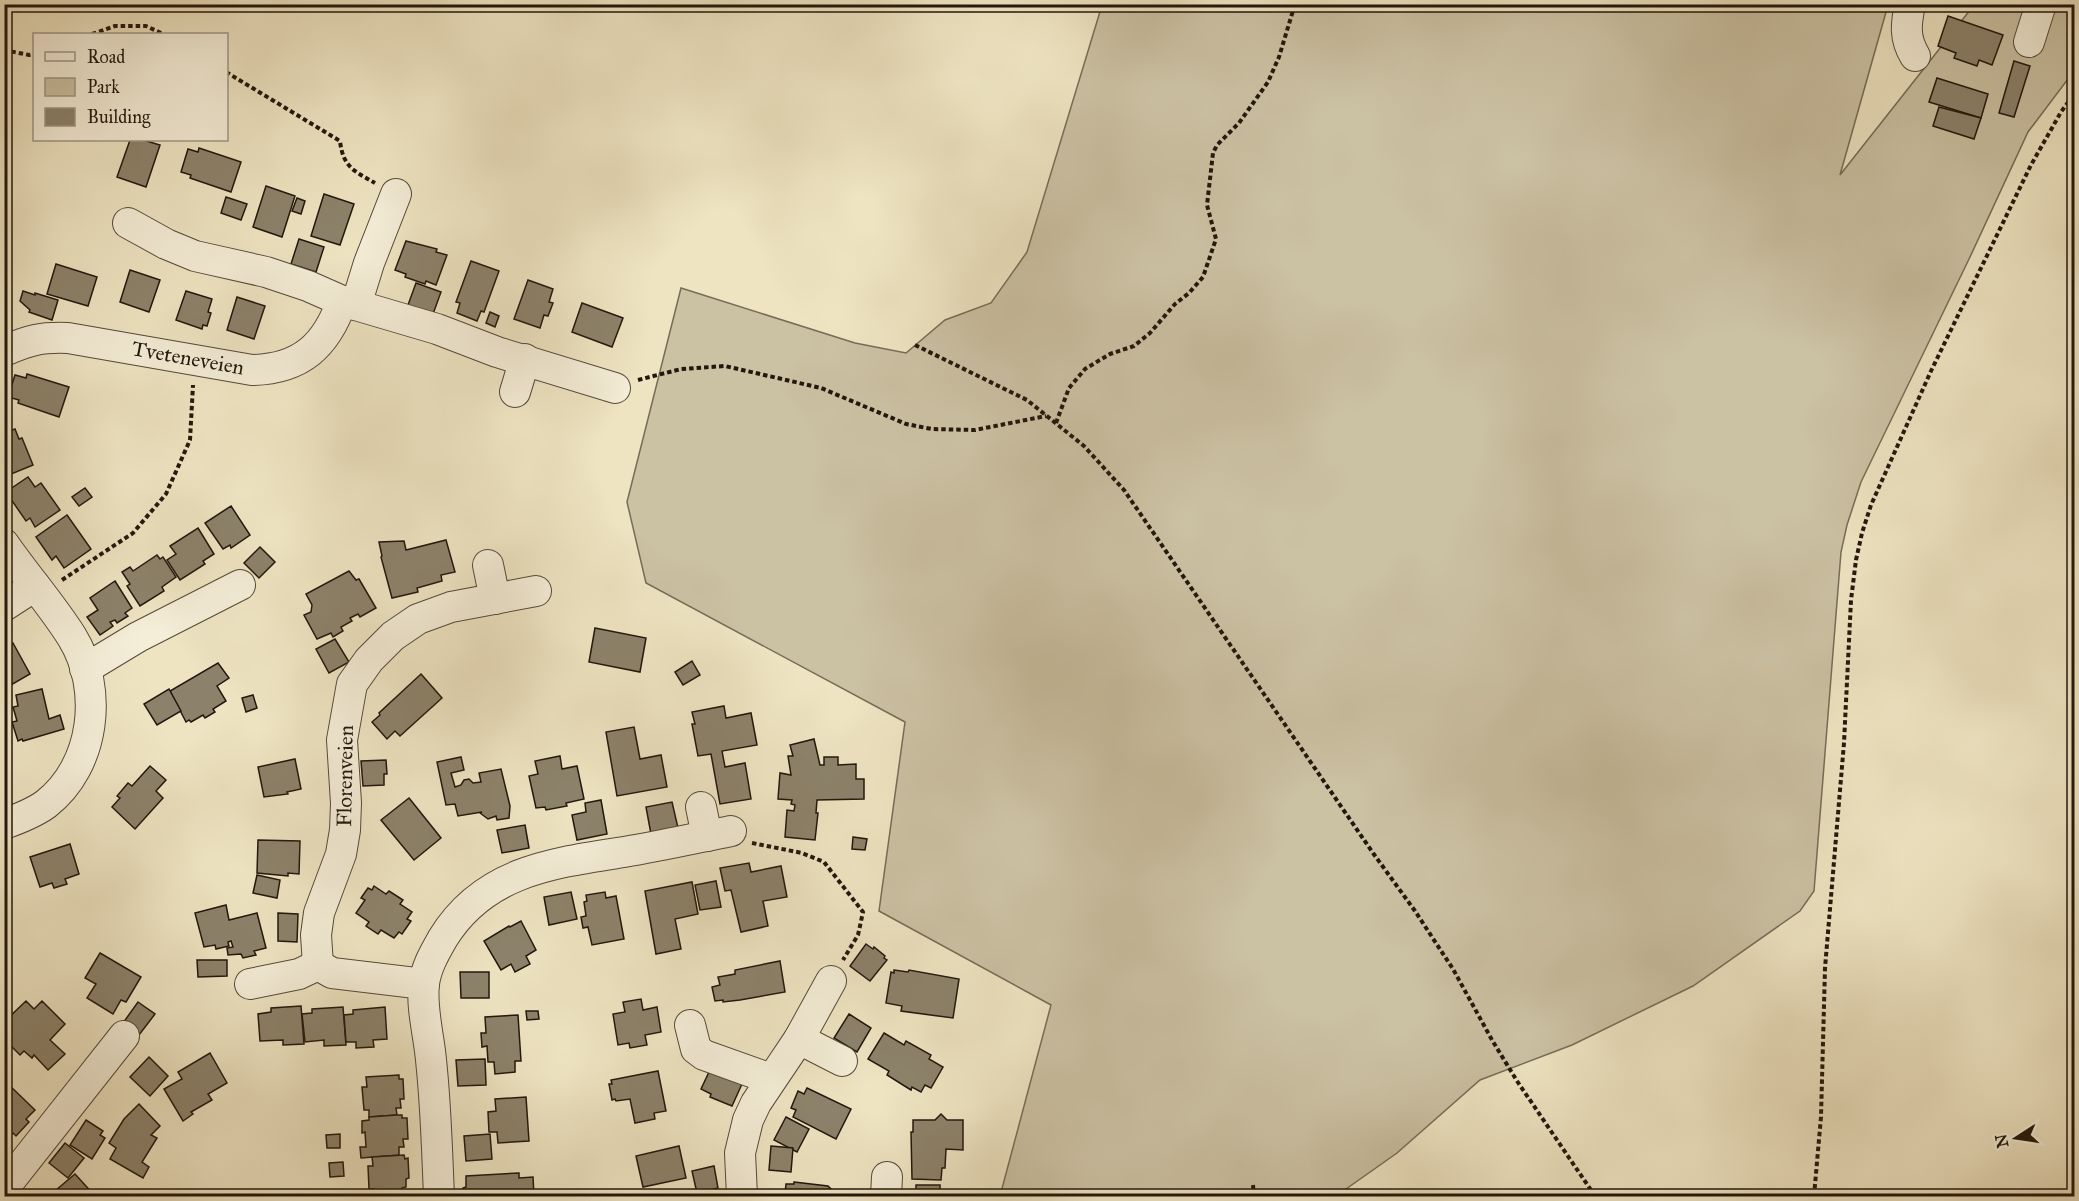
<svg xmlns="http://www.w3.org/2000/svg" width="2079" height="1201" font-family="'IM FELL Great Primer',serif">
<rect width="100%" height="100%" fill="#eee4c2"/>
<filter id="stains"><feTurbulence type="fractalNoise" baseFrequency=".00333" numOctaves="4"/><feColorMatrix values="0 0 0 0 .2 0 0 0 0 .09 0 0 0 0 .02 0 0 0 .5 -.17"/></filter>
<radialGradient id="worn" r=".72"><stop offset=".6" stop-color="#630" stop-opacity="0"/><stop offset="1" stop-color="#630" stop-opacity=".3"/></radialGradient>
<path fill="#cbc1a3" stroke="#766c58" stroke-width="1.5" d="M1102,5H1888L1840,175L1974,5H2074V71L2028,132L1970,257L1861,482L1847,525L1841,552L1814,891L1800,911L1693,986L1572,1045L1480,1080L1397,1153L1336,1196H1000L1051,1005L879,911L905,722L646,583L627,502L681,288L855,343L906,353L945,320L991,303L1027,252Z"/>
<g fill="#8c826b" stroke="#22170d" stroke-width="1.5">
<path d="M1948,16L2003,35L1992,65L1979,60L1977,66L1954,58L1956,53L1938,46Z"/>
<path d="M2014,61L2030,66L2014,117L1999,113Z"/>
<path d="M1937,78L1988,94L1981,118L1929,102Z"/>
<path d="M1939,107L1981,118L1974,139L1933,126Z"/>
<path d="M130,140H143L160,145L146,187L117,177Z"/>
<path d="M199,148L241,162L231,192L190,178L191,175L181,172L188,149L198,152Z"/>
<path d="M266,186L295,196L282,237L253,227Z"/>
<path d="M324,194L354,204L340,245L311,236Z"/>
<path d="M226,197L247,204L241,220L221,213Z"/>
<path d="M297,198L305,201L301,214L292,211Z"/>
<path d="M299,239L324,247L316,272L291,264Z"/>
<path d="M406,241L437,249L436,252L447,255L436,285L426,281L425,284L405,277L406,274L395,270Z"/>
<path d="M471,261L499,271L484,312L481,311L477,321L457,313L460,303L456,302Z"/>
<path d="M56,264L97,277L88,306L47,294Z"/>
<path d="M130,270L160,280L149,312L120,302Z"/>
<path d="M528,280L553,289L549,302L553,303L548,316L544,315L540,328L514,319Z"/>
<path d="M416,283L441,292L433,314L408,305Z"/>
<path d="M23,291L35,295V293L58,300L52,320L29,312L30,310L20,301Z"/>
<path d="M186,291L212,299L208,312L211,313L207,326L203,325L202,329L176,320Z"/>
<path d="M237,297L265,306L254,339L227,330Z"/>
<path d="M582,303L623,318L612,347L572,332Z"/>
<path d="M490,312L499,316L495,327L486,323Z"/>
<path d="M27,374L69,387L59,417L18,403L19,400L8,397L15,375L26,378Z"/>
<path d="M15,429L19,439L22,438L33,465L4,477V433Z"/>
<path d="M28,477L35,487L41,483L60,510L35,527L30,518L26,521L6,492Z"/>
<path d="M85,488L92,497L79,506L72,497Z"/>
<path d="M231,506L250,535L231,548L230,545L223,549L205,523Z"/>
<path d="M67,515L91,549L64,568L56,556L52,560L36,537Z"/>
<path d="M198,528L214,554L203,561L205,564L180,580L167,560L176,554L170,546Z"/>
<path d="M446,540L455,572L441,575L442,581L417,588L418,592L392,598L381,557L382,556L379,542L404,541L406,550Z"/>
<path d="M260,547L275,562L259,578L244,563Z"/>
<path d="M157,555L160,559L163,557L176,577L162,587L164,591L140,606L127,586L130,584L122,572L130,567L133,571Z"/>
<path d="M349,571L356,580L359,579L376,608L360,617L358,614L350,618L352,621L341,627L343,631L333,637L331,633L317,639L304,615L311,612L312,605L306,594Z"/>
<path d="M115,581L132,608L125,613L128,616L117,623L115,620L110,622L113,626L100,635L87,617L98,610L90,598Z"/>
<path d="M595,628L646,638L640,672L589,662Z"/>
<path d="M4,639L9,646L13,643L30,674L4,689Z"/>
<path d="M335,639L349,662L329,673L316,649Z"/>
<path d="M692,661L700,675L683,685L675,672Z"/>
<path d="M218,663L229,678L217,686L226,701L213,709L215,712L205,718L203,715L191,722L189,720L186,722L170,691Z"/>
<path d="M421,674L442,698L400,736L395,731L387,739L372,722L380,715L379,713Z"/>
<path d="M42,689L49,719L60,715L64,729L23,741L22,739L18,741L12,722L17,721L13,707L18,706L16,695Z"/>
<path d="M169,689L181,711L157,725L144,704Z"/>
<path d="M253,695L257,708L246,712L242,698Z"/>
<path d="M724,706L726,718L751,713L757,745L722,751L725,767L745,763L751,799L720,804L711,754L698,756L692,724H695L692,712Z"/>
<path d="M634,727L640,759L661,755L667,787L617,796L606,732Z"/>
<path d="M814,739L820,765H824V757H838V765L856,764V779H864V799L817,800L816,813H818L815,840L785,837L787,810L794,811L795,805L791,804L792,800L778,799L780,773L791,775L788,756H793L790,745Z"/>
<path d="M560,756L562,769L577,766L584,799L566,803L567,806L546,810L545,807L536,808L529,776L538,774L535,761Z"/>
<path d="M461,757L464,770L451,773L455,787L461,785L464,780L469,779L473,783L481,782L479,773L501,769L510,806L509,818L497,820L496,816L488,819L480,813L482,812L458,816L455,804L446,805L437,762Z"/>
<path d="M295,759L301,789L287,792L288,794L264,797L258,767Z"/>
<path d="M386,760L387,774H384V785L363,786L361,761Z"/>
<path d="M150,766L166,780L156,791L163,798L135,829L112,807L120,798L117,796L128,783L132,786Z"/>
<path d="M409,798L441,838L414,860L381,820Z"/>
<path d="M601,800L607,834L577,840L572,815L586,812L585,803Z"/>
<path d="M672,802L678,828L651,834L646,807Z"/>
<path d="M525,825L529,848L502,853L497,830Z"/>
<path d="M853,837L867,839L865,850L852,849Z"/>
<path d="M258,840L300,841L299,874L288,873V876L257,873Z"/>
<path d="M70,844L79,874L65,879L67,884L54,888L52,883L40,887L30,857Z"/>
<path d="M749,863L751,872L781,866L787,897L763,901L768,926L741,932L731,890L725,891L720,868Z"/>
<path d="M257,875L280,880L277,898L253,893Z"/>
<path d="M716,881L721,907L700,910L695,885Z"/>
<path d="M692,882L698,914L675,919L681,949L656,954L645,891Z"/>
<path d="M374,886L386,894L389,891L403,900L400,904L412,912L407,919L411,921L402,934L399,932L394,938L381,930L378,934L366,926L369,922L356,913L365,900L361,898L368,888L372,890Z"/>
<path d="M571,892L577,919L549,925L544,897Z"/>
<path d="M605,892L606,898L616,896L624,939L592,945L588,927L583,928L581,917L586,916L584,902L587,901L586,895Z"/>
<path d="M226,905L229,920L257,913L266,948L254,951L256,955L243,958L241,954L228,955L227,948L233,947L231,941L228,942L229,946L216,949L215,945L204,947L195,913Z"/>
<path d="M278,913L298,914L297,942L278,941Z"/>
<path d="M521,921L536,950L526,956L530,964L515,972L511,964L501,970L484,941L509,926L510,927Z"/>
<path d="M866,944L873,949L874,947L885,956L884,958L887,960L870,981L850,966Z"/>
<path d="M100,953L141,977L126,1002L121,1000L113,1014L87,998L96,984L85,978Z"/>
<path d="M197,960H227V976L198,977Z"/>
<path d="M780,961L785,992L740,1000L723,1002V1000L715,1001L712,987L720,985L718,977L735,974V970Z"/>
<path d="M894,970L908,972L909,970L959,979L953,1018L901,1011L902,1006L886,1003L891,972L894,973Z"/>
<path d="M460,972H489V998H461Z"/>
<path d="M641,999L643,1010L657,1007L661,1032L645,1035L647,1045L630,1048L629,1043L618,1045L613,1014L625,1012L623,1002Z"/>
<path d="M26,1001L34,1009L42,1001L65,1024L50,1040L65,1054L48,1070L34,1055L32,1058L24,1051L20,1055L4,1039V1022Z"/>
<path d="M138,1002L155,1014L139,1035L123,1023Z"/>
<path d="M301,1006L304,1044L283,1045V1040L260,1041L258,1014L271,1012V1008Z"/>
<path d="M343,1007L346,1045L324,1046V1040L305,1042L302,1014L312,1013V1009Z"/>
<path d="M385,1007L387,1039L373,1040L374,1047L356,1048V1042H346L344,1015L353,1014V1010Z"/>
<path d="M526,1011H538L539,1019L527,1020Z"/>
<path d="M849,1014L871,1028L857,1052L834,1038Z"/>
<path d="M518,1015L521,1061H515V1072L495,1074L494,1062H488L487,1046L482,1047L481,1033H486L485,1017Z"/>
<path d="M884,1033L904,1045L906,1041L931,1055L929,1059L943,1067L931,1088L925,1085L921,1092L912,1087L911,1090L887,1075L889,1071L868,1059Z"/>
<path d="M210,1053L227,1083L208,1094L212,1100L191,1112L193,1114L183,1121L164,1089L182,1079L178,1072Z"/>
<path d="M149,1057L168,1076L150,1096L130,1077Z"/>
<path d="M485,1059L486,1085L458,1086L456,1060Z"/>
<path d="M710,1070L742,1084L732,1106L710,1097L711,1094L701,1089Z"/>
<path d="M658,1071L666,1111L654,1113L655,1119L635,1123L630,1099L616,1101L615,1099L612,1100L609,1084H612L611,1080Z"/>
<path d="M399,1075V1079H403L404,1099H400L401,1108H396L397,1115L369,1117V1110H364L362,1087H367L366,1077Z"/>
<path d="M8,1084L35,1110L26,1119L29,1122L16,1136L13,1133L4,1142V1087Z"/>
<path d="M807,1088L851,1109L836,1139L793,1117L796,1110L791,1108L798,1091L804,1094Z"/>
<path d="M526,1097L529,1141L498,1143L497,1132H489L488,1112L496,1111L495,1099Z"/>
<path d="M139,1104L160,1126L151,1135L157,1138L142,1162L149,1167L143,1178L110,1159L116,1148L109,1143L124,1119Z"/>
<path d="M941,1114L947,1120H963V1150L946,1149L945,1168H942L941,1180L912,1179L911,1132H913V1120H935Z"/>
<path d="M397,1115H402V1118H407L408,1139H403L404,1147H399V1155L361,1158L360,1147H366L365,1132L362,1133V1121L369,1120V1117Z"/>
<path d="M786,1117L809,1129L797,1152L774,1140Z"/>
<path d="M86,1120L103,1131L100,1135L105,1138L92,1159L70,1145Z"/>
<path d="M340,1134V1148H327L326,1135Z"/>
<path d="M490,1134L492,1159L466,1161L464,1136Z"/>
<path d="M65,1143L84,1158L68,1178L49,1163Z"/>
<path d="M679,1146L686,1178L643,1187L636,1156Z"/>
<path d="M771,1146L793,1148L791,1172L769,1170Z"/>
<path d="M404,1155L405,1159L408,1158L409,1178L406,1179V1187L402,1188V1195L375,1196L374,1189H369L368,1166H373L372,1157Z"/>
<path d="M343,1162L344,1176L330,1177L329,1163Z"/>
<path d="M714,1166L718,1188L697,1193L692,1171Z"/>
<path d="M519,1173V1178L533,1177L534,1196H464L463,1188L466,1187V1176Z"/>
<path d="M75,1174L95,1196H49Z"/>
<path d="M794,1182L828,1186L833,1191V1196H781V1193L785,1194L786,1184H794Z"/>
<rect x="916" y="1185" width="24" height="11"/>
</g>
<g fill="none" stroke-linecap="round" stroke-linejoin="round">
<defs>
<g id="minor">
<path d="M1910,4C1906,24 1904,38 1915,56"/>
<path d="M2029,42L2041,4"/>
<path d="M128,223L166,244L195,256L266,272L308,286L342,301L437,329L497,352L615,388"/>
<path d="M356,305L369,263L396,194"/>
<path d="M4,351C29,340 41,337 68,338L252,370C301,369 326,346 342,301"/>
<path d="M515,392L525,359"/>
<path d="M4,544C26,576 52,605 72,637C104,689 95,766 46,804C34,813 18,819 4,824"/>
<path d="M488,565L495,599"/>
<path d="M4,606L35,586"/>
<path d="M85,669L138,637L240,585"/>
<path d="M701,807L707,836"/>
<path d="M318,965L316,935L319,913L341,854L345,830L346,803L342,740L352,684L369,660L393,636L418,619L451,607L536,591"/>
<path d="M318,965L332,973L424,984"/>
<path d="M250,984L299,974L318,965"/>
<path d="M690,1025L696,1049L704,1055L771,1079"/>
<path d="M799,1039L842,1061"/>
<path d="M4,1188L124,1036"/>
<path d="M439,1196C437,1151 436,1106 431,1060C429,1036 421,1008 424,984C426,967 435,952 443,938C484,871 553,863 624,852C660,846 696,838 731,831"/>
<path d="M742,1196L740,1153L748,1120L756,1103L799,1039L831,981"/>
<path d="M886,1196L887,1177"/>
</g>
</defs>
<use href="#minor" stroke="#554a3a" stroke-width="32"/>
<g stroke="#22170d" stroke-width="4" stroke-dasharray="4.5 3" stroke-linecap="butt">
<path d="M92,34L115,26H146L163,34"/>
<path d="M4,50L29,55L34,54"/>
<path d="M226,72L340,141C343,167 354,171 375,183"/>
<path d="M915,345L1027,400L1084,446L1124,490L1373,853L1415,911L1453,969L1492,1040L1517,1081L1595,1196"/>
<path d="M638,380L681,369L725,366L821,388L906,424L932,429L975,430L1046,416"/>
<path d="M1056,423L1069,388L1085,369L1110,354L1134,346L1150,333L1175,304L1189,293L1203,277L1216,239L1207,205L1213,153L1217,145L1239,123L1268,82L1279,57L1295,4"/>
<path d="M62,580L133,533L166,494L190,440L193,385"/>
<path d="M752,843L802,853L824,862L863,912L858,935L843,960"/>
<path d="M1253,1185L1254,1196"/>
<path d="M1814,1196L1821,1117L1825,968L1844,743L1851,600L1856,560L1862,533L1871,505L1931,371L2031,165L2061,112L2074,94"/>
</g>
<use href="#minor" stroke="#f4edd7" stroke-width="30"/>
</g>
<g text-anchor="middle" stroke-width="4.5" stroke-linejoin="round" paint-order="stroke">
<g font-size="21" fill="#22170d" stroke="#f4edd7">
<text transform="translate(188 358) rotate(10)" y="7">Tveteneveien</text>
<text transform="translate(345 776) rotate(-89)" y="7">Florenveien</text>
</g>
</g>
<rect width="2079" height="1201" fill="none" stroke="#eee4c2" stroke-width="24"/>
<rect x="6" y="6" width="2067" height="1189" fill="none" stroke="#22170d" stroke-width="3"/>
<rect x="12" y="12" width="2055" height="1177" fill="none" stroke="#22170d" stroke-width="1.5"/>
<rect x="33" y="33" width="195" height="108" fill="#f4edd7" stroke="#a09786" stroke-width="1.5"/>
<rect x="45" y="52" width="30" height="9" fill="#f4edd7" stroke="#a09786" stroke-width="1.5"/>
<text x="87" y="63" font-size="18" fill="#22170d">Road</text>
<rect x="45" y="78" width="30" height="18" fill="#cbc1a3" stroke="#a09786" stroke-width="1.5"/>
<text x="87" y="93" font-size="18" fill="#22170d">Park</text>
<rect x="45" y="108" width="30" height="18" fill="#8c826b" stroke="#a09786" stroke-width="1.5"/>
<text x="87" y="123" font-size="18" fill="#22170d">Building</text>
<g transform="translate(2016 1138) rotate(258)" stroke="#f4edd7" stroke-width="4.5" paint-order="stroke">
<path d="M0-4.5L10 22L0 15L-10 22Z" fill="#22170d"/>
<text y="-9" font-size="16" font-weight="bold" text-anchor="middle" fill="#22170d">N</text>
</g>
<rect width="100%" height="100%" filter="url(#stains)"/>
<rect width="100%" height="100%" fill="url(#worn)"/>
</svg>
